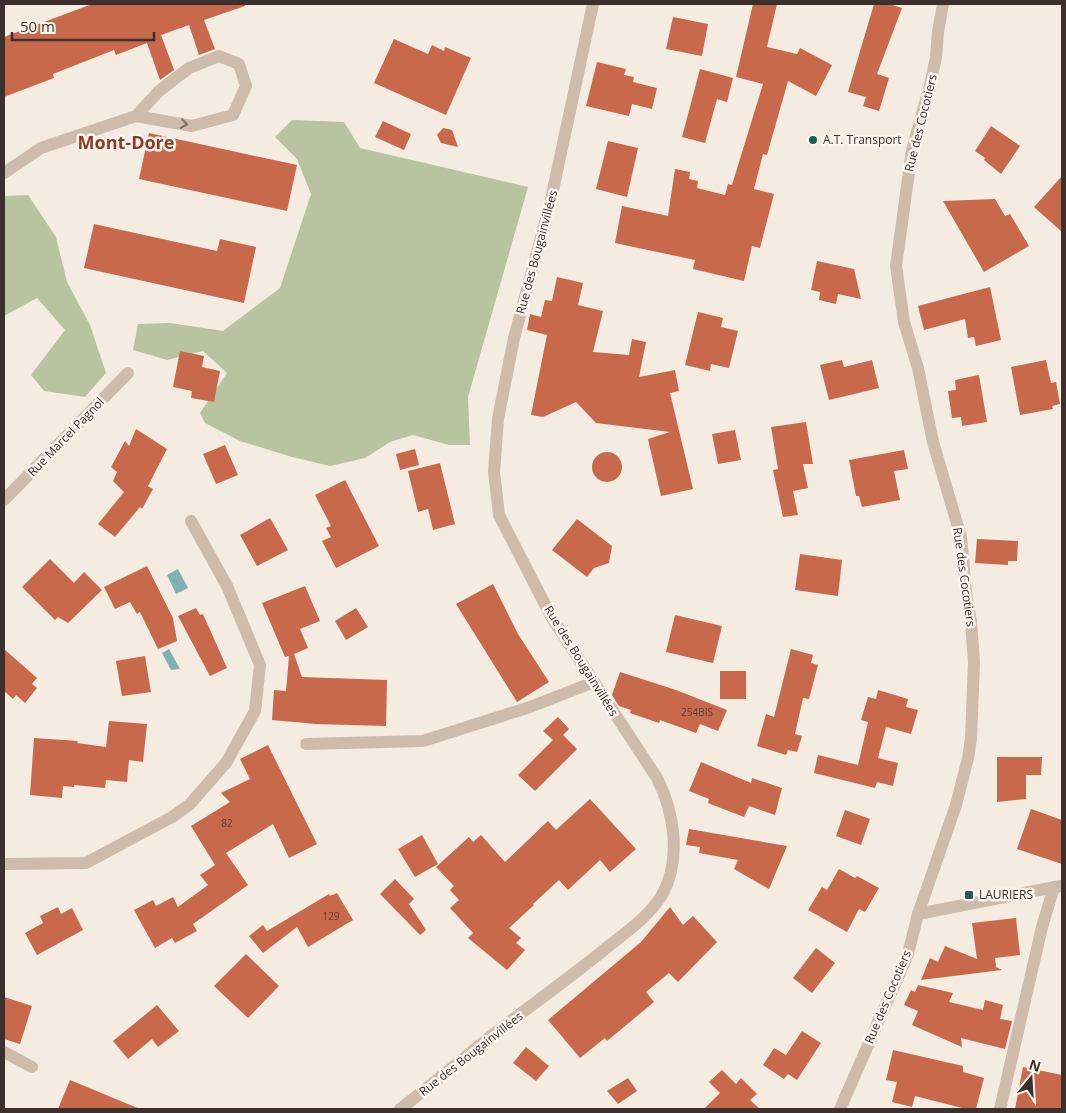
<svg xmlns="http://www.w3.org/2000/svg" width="1066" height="1113" font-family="'Open Sans',sans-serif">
<rect width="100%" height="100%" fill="#f4ebe1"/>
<g fill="#b8c4a0">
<path d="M292,120L344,122L360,148L528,187L468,397L470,445H449L413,435L390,442L365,458L330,466L292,457L240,441L205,423L200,413L227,373L203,351L167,360L133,350L138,324L170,323L223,331L280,288L311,194L297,159L275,137Z"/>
<path d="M28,195L56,237L67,282L90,325L106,373L85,397L44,391L31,375L65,330L37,298L4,316V196Z"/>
</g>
<g fill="#7fb0b2">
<path d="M178,569L188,588L176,594L167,575Z"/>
<path d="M169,649L180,669L171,670L162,653Z"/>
</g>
<g fill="#c8694b">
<path d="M92,4H245V6L204,20L215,49L199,55L189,25L161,35L174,70L160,80L147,43L116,55L114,50L53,74L54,78L4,97V37Z"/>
<path d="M753,4H777L767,47L797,54L800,48L832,65L816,96L788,81L767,155L763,154L754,189L774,194L760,248L752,246L744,281L693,269L695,260L615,243L622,206L668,216L675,169L690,172L689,179L698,181L697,188L725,195L728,184L732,185L763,84L736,77Z"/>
<path d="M874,4H889L902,8L877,74L889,78L879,111L863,106L866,97L848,92Z"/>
<path d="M673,17L708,24L702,56L666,49Z"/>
<path d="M394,39L428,54L432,45L444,51L445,47L471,58L446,115L374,83Z"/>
<path d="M597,62L626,69L624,75L634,77L633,82L657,88L652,109L632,104L629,116L586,106Z"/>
<path d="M700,69L733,78L727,102L717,99L705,143L682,137Z"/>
<path d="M383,121L411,134L404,150L375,137Z"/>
<path d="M991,126L1020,146L1001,174L984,160L985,158L975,151Z"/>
<path d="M443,128L452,130L458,147L441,143L437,135Z"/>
<path d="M149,133L297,165L287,211L139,179Z"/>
<path d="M608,141L638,148L627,197L596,189Z"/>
<path d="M1062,176V232L1034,207Z"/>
<path d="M995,199L1005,216L1010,214L1029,246L984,272L943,201Z"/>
<path d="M94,224L217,251L220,239L256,247L244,303L84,268Z"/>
<path d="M817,261L854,269L861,299L838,294L836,304L819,300L820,292L811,290Z"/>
<path d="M557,277L583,283L578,305L603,311L593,352L629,355L632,339L646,342L639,377L675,370L679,391L670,393L693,489L661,496L648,439L670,432L596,423L576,402L543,417L531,415L547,335L527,330L530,314L541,317L545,300L552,301Z"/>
<path d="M990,287L1001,340L976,346L974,337L968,338L965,319L924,330L918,306Z"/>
<path d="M698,312L723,318L721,327L738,331L729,368L711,364L710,371L685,365Z"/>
<path d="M180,351L204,356L202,367L220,371L214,402L191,398L192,391L173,387Z"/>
<path d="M842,360L844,367L872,360L879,388L829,400L820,365Z"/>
<path d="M1046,360L1051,383L1056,382L1060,404L1052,406L1053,409L1020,415L1011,367Z"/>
<path d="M979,375L987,422L962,426L961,417L952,418L948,391L956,390L955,380Z"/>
<path d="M806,422L813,464H803L808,488L793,491L798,515L783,517L773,470L778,469L771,427Z"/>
<path d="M136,429L167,449L148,486L153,489L142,509L140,507L115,537L98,524L124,492L113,481L117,472L111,467L125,441L129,446Z"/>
<path d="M735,430L741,460L718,464L712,434Z"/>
<path d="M225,445L238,475L216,484L203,454Z"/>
<path d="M415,449L419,465L400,470L396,454Z"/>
<path d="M904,450L908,469L894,471L900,500L862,507L859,496H856L849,460Z"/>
<circle cx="607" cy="467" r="15"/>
<path d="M440,463L455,524L433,530L428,509L418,512L408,471Z"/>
<path d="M345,480L379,546L336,568L322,541L331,537L326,528L331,526L315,495Z"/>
<path d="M270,518L288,550L257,566L240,535Z"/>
<path d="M577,519L612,546L609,563L594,568L587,577L552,550Z"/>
<path d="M977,539L1018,541L1017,561H1008V565L975,563Z"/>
<path d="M800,554L842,560L838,596L795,590Z"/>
<path d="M50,559L74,583L84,572L102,590L68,623L58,617L55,620L22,587Z"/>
<path d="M147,566L173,618L177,641L158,649L140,612L137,614L130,602L115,609L104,587Z"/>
<path d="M493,584L518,634L549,682L517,702L456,604Z"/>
<path d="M305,586L320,621L300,629L308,648L294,654L302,677L387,680L386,726L316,724L272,720L274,690L286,691L289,656L285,657L262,603Z"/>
<path d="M196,608L200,615L203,614L227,668L210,676L178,616Z"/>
<path d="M356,608L368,627L346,640L335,621Z"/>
<path d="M675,615L722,626L713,663L666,652Z"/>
<path d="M4,649L37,678L32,684L37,688L25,703L16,695L13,699L4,691Z"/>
<path d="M791,649L813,655L811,663L818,665L809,699L803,698L795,734L802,736L797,752L788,750L786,755L757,746L766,714L774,717Z"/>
<path d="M145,656L151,692L122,696L116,661Z"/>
<rect x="720" y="671" width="26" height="28"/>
<path d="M620,672L676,690L727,710L718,731L700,724L696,733L660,720L659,723L630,713L631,710L619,706L612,695Z"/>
<path d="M878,690L908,699L906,707L918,710L911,734L886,727L878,758L898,763L893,786L877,782L875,788L814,773L818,755L858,765L868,722L861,720L868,697L876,699Z"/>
<path d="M558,717L569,729L563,735L577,749L535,791L518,775L553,740L543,731Z"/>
<path d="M109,721L147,724L143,762L129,760L127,782L106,780L105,788L74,785V787L63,786L62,798L30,795L34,738L78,741L77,743L106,747Z"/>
<path d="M268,745L317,844L289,858L273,824L226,853L248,885L193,924L197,931L175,943L172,938L155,948L134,910L153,900L156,906L173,897L178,907L208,885L200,875L215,865L191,826L230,802L221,793L250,779L240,759Z"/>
<path d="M997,757H1042L1041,775H1026V799L997,802Z"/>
<path d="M701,762L751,783L752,778L782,788L775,815L749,806L744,817L708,803L709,799L689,791Z"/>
<path d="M590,799L636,849L610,872L600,860L568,890L559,880L533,904L534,905L509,928L521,938L516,943L525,950L507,970L468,938L473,933L450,908L459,900L450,890L454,886L436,867L469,837L473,842L481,835L505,862L548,821L556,830Z"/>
<path d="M1031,809L1062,820V864L1017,849Z"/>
<path d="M845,810L870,819L861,845L836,836Z"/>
<path d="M689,829L787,846L769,889L734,869L738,860L699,853L700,847L686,845Z"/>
<path d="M422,835L438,864L415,877L398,849Z"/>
<path d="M839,869L855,878L857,876L879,888L865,912L859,909L847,932L808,910L822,887L827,890Z"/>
<path d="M395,879L414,899L409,904L426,930L420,935L380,894Z"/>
<path d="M337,893L353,920L308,947L297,927L263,953L249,936L263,925L267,931L329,894L330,896Z"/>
<path d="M58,907L61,914L72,908L83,930L37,955L25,933L43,923L40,916Z"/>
<path d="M670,907L683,925L693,916L717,942L678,982L669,973L646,992L654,1002L607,1041L605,1038L580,1058L548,1020L641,942Z"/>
<path d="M1016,918L1020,955L995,958L996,967L1002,970L921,980L930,958L938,962L945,946L977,959L972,923Z"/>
<path d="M816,948L835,963L812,993L793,978Z"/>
<path d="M246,954L279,986L248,1018L214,986Z"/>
<path d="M918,985L953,993L949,1002L983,1010L985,1000L1003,1005L1000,1019L1012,1021L1005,1049L961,1038L962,1047L912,1025L918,1011L904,1005L911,990L915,992Z"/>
<path d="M4,997L32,1006L20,1044L4,1039Z"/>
<path d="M157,1005L179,1031L158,1047L152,1039L128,1059L113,1041Z"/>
<path d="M802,1031L821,1043L797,1080L788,1074L784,1079L763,1065L774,1048L786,1055Z"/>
<path d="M526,1047L549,1066L536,1081L513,1063Z"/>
<path d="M893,1050L963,1066V1072L984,1078L976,1109H966L915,1096L912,1107L892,1102L897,1082L886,1080Z"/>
<path d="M1023,1067L1062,1075V1109H1015Z"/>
<path d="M722,1070L736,1084L741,1078L757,1094L750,1100L760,1109H704L720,1093L709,1082Z"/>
<path d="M628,1078L637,1091L618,1104L607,1091Z"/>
<path d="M70,1080L140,1109H58Z"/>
</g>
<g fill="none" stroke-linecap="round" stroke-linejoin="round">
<g stroke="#cdbbac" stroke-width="12">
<path d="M4,173L41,148L136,116L159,91L189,68L219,56L239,64L246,86L233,115L192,126L136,116"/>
<path d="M4,500L128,373"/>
<path d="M306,744L423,741L530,707L594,682"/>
<path d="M4,864L86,863L172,817L189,805L226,763L255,711L260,665L227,586L191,521"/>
<path d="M918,914L1060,886"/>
<path d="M4,1052L32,1067"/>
<path d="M400,1109C436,1082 469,1053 504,1026C540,999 576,973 610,945C628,931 650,915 662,895C682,859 674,812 657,778L552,618L499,515L494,472L498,419L514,338L550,204L593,4"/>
<path d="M840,1109L908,954L918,914L956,805L968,758L971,739L974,662L971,621L967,601L961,537L933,442L918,368L904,322L896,266L912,150L930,85L936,57L938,32L943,4"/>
<path d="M1000,1109L1042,927L1054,887"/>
</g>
</g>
<defs><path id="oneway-chevron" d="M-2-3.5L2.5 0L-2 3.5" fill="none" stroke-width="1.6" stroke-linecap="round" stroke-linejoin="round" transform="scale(1.25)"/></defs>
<use stroke="#7d6f65" href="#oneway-chevron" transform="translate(184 124) rotate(8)"/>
<g fill="#1f5a5e" stroke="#fbf5ee" stroke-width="2">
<circle cx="813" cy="140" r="5"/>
<rect x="964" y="890" width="10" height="10" rx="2.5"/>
</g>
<g text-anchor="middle" stroke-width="5" stroke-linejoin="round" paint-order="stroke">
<g font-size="10" fill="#5e3e33">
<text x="697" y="716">254BIS</text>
<text x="227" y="827">82</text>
<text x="331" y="920">129</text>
</g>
<g font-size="12" fill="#3b302b" stroke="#fbf5ee">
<text transform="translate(921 123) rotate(-76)" y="4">Rue des Cocotiers</text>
<text transform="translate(537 252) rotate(-75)" y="4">Rue des Bougainvillées</text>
<text transform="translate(66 437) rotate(-46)" y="4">Rue Marcel Pagnol</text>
<text transform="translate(964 577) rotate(82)" y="4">Rue des Cocotiers</text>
<text transform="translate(581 661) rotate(58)" y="4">Rue des Bougainvillées</text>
<text transform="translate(888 997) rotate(-67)" y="4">Rue des Cocotiers</text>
<text transform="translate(471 1054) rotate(-38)" y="4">Rue des Bougainvillées</text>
</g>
<g font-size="12" fill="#3b302b" stroke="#fbf5ee" text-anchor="start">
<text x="823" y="144">A.T. Transport</text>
<text x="979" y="899">LAURIERS</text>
</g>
<g font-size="18" font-weight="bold" fill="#8c3b22" stroke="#fbf5ee">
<text x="126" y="149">Mont-Dore</text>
</g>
</g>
<rect width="1066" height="1113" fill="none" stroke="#3b302b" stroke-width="10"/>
<g transform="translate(1031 1078) rotate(18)" stroke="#fbf5ee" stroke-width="4" paint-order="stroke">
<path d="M0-4L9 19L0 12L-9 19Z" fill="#3b302b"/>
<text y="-8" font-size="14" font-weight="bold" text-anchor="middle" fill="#3b302b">N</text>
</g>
<path d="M12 32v8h142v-8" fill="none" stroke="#3b302b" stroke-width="2.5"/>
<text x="20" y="32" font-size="15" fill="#3b302b" stroke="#fbf5ee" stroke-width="4" paint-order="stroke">50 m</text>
</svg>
